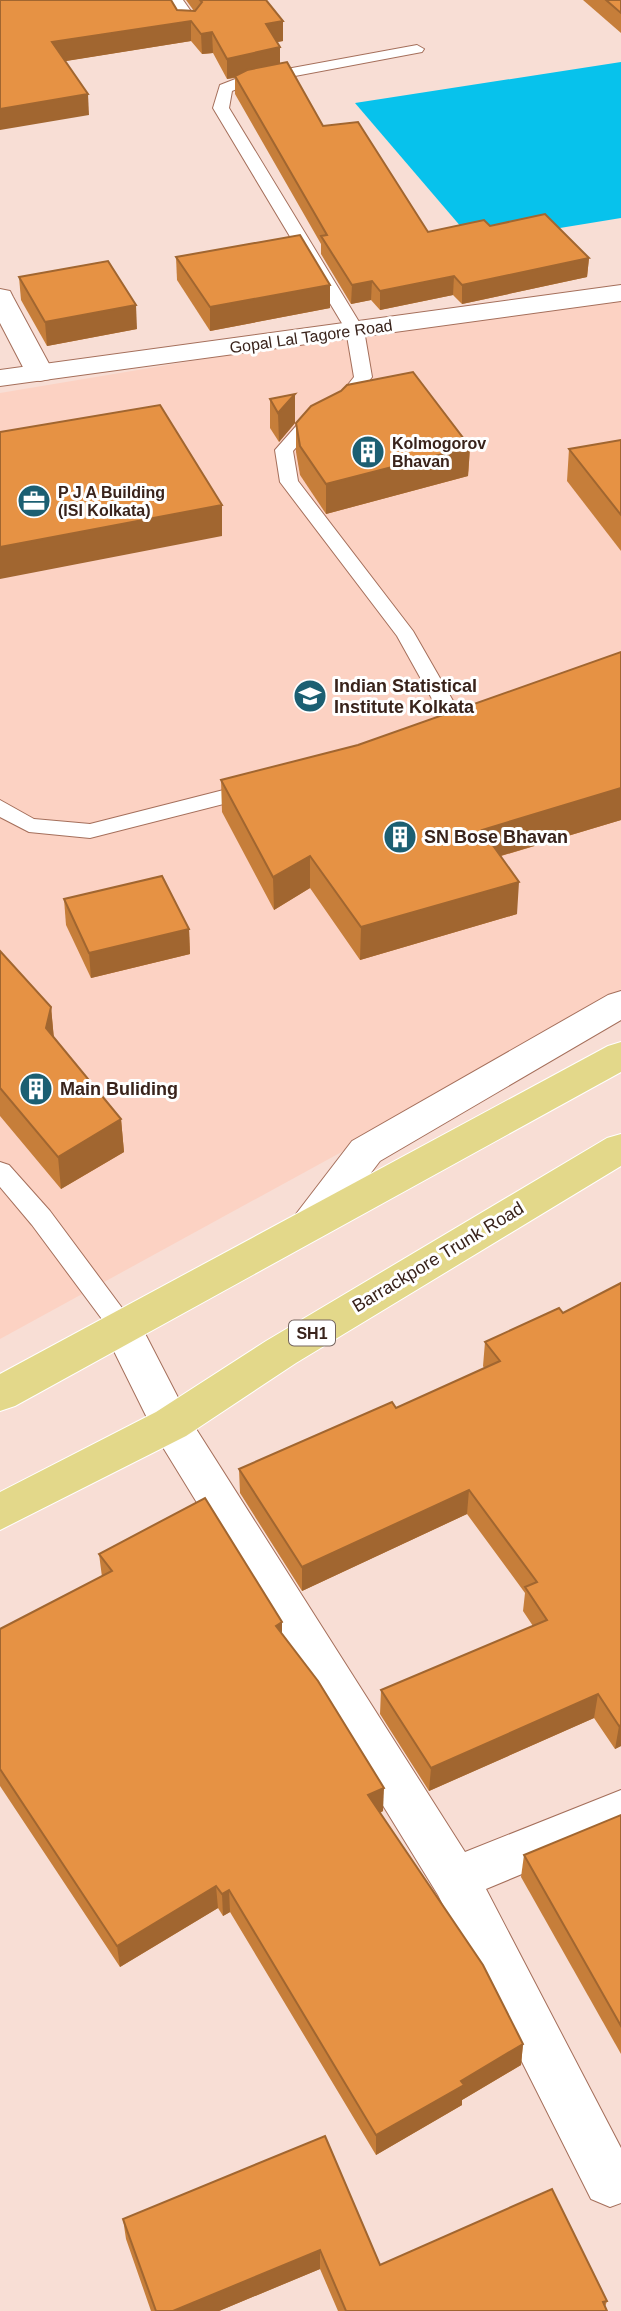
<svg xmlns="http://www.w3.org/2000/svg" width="621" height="2311" font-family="Helvetica,sans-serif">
<rect width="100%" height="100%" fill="#f8ded5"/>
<path fill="#fcd2c3" d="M621,289V999L0,1339V393Z"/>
<path fill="#07c2ec" d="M621,62V218L474,242L355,103Z"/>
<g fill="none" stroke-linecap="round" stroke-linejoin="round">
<defs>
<g id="lane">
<path d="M417,45L424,49L422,52L247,85L232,91L229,108L364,330L372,377L340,418L309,433L293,451L298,481L413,631L468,727L465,732L444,739L434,733L446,724L397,636L280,482L275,450L297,425L328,410L354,377L346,330L213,108L220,85L238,78Z"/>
<path d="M255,782L266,789L263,794L90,838L29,832L0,817V800L34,819L90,824Z"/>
<path d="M0,1162L9,1165L50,1211L131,1320L135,1327L131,1334L122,1337L113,1334L32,1225L0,1187Z"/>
</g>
<g id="street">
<path d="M161,0H183L200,24L196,29H180Z"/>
<path d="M0,289L10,291L13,297L54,373L50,379L40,381L30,379L26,373L0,323Z"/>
<path d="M122,1311L136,1316L186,1413L465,1852L621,1790V1833L486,1889L621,2148V2203L610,2207L591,2199L438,1895L156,1436L102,1327L108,1316Z"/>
</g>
<g id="secondary">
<path d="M621,285V301L0,386V370Z"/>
<path d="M621,991V1020L380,1161L324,1234L310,1239L296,1234L290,1224L296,1214L352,1141L608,995Z"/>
</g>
<g id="primary">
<path d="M621,1042V1072L15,1406L0,1411V1374L608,1046Z"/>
<path d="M621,1134V1166L296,1363L186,1436L0,1530V1492L156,1412L266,1341L607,1138Z"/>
</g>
</defs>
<use href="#lane" stroke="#a56f5b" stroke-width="2"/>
<use href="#street" stroke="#a56f5b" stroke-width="2"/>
<use href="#secondary" stroke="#a56f5b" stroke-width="2"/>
<use href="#primary" stroke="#fff" stroke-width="2"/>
<use href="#lane" fill="#fff" fill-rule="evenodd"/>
<use href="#street" fill="#fff" fill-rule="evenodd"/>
<use href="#secondary" fill="#fff" fill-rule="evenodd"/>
<use href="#primary" fill="#e3d88a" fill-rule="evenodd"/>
</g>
<g fill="#c67e3a">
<path d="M0,0L194,11L186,0H266L283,21V41L277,42L280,64L323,126L428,232L490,226L589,258L587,277L462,304L453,295L380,310L371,300L351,304L321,254V244L235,94V78L227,79L213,53L202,54L191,41L65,61L89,115Z"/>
<path d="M583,0H621V33Z"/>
<path d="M176,257L330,308L210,331L177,280Z"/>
<path d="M19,277L137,329L47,346L21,300Z"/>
<path d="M295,394V423L279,442L270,428V399Z"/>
<path d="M296,423L470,447L468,476L326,514L300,475L296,452Z"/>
<path d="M621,440V551L567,481L569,449Z"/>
<path d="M621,652V820L501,856L517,914L360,960L310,888L274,910L222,812L221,780L358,745Z"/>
<path d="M64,899L189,929L190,954L91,978L66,925Z"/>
<path d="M0,951L51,1007L54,1039L121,1119L124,1152L61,1189L0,1116Z"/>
<path d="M621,1283V1746L615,1749L594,1718L429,1791L380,1714L381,1690L533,1626L523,1611L525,1593L467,1514L302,1591L240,1493L239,1469L396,1408L484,1368L483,1366L485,1342L563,1313Z"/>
<path d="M99,1554L282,1634L383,1811L380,1813L523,2044L521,2065L462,2100V2105L376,2155L230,1912L223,1916L218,1908L120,1967L0,1786V1629L102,1577Z"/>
<path d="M621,1815V2054L521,1877L524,1855Z"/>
<path d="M325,2136L380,2265L607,2301L605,2307L607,2311H338L320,2269L219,2311H151L126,2239L123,2219Z"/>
</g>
<g fill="#a16630">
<path d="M191,21V41L54,63L52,42Z"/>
<path d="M283,21V41L267,44L266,24Z"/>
<path d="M212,32L213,53L202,54L201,34Z"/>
<path d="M280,47V68L227,79V59Z"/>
<path d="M88,94L89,115L0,130V109Z"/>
<path d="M589,258L587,277L462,304V285Z"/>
<path d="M454,276L453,295L380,310V291Z"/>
<path d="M372,281L371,300L351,304L352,285Z"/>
<path d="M330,285V308L210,331V307Z"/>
<path d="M136,305L137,329L47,346L45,322Z"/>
<path d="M295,394V423L279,442L278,413Z"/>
<path d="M470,447L468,476L326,514V484Z"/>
<path d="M222,505V536L0,579V547Z"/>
<path d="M621,788V820L480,862L482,830Z"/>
<path d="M310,856V888L274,910L273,877Z"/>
<path d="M519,882L517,914L360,960L361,927Z"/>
<path d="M189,929L190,954L91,978L89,953Z"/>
<path d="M51,1007L54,1040L46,1028Z"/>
<path d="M121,1119L124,1152L61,1189L58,1157Z"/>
<path d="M469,1490L467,1514L302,1591V1567Z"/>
<path d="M282,1622V1646L276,1626Z"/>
<path d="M598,1694L594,1718L429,1791L431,1768Z"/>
<path d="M621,1725V1746L615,1749L619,1726Z"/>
<path d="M384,1788L383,1811L368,1818V1795Z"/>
<path d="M216,1886L218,1908L120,1967L117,1946Z"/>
<path d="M229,1890L230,1912L223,1916L222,1894Z"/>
<path d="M523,2044L521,2065L462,2100V2105L376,2155V2135L461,2081Z"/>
<path d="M320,2250V2269L219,2311H173Z"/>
</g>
<g fill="#e69244" stroke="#a16630" stroke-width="2">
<path d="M0,0H171L177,10L195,11L202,2L200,0H266L283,21L266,24L280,47L227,59L212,32L201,34L191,21L52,42L88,94L0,109Z"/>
<path d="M606,0H621V13Z"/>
<path d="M287,62L323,126L358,122L428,232L484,220L490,226L545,214L589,258L462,285L454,276L380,291L372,281L352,285L321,236L327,235L235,76L247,70Z"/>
<path d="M300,235L330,285L210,307L176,257Z"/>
<path d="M108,261L136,305L45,322L19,277Z"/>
<path d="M413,372L470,447L326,484L300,446L296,423L311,406L341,391L347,385Z"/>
<path d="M295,394L278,413L270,399Z"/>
<path d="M160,405L222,505L0,547V432Z"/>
<path d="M621,440V515L569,449Z"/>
<path d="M621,652V788L482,830L519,882L361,927L310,856L273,877L221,780L358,745Z"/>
<path d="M162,876L189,929L89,953L64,899Z"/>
<path d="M0,951L51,1007L46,1028L121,1119L58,1157L0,1088Z"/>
<path d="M621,1283V1725L619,1726L598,1694L431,1768L381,1690L547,1620L525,1587L537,1582L469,1490L302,1567L239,1469L392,1402L396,1408L500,1361L485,1342L559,1308L563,1313Z"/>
<path d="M205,1498L282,1622L276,1626L318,1681L384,1788L368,1795L483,1965L523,2044L461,2081L464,2085L376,2135L229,1890L222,1894L216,1886L117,1946L0,1769V1629L112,1571L99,1554Z"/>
<path d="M621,1815V2026L524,1855Z"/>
<path d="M325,2136L380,2265L552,2189L607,2301L603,2302L607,2311H346L320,2250L173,2311H156L123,2219Z"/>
</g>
<defs>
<symbol id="building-disc" viewBox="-11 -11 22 22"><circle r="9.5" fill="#1c5f72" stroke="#fff"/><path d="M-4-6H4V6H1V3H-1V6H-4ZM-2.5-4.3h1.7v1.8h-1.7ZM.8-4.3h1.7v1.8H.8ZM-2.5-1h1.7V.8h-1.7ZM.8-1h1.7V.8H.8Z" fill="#fff"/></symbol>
<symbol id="office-disc" viewBox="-11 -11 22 22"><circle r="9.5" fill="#1c5f72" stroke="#fff"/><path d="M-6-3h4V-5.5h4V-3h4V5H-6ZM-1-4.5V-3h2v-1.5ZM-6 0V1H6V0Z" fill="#fff"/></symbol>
<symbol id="university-disc" viewBox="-11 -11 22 22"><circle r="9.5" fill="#1c5f72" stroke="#fff"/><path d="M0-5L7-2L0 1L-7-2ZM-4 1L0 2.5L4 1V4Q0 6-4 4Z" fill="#fff"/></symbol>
</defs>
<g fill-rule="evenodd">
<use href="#building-disc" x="349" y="433" width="38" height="38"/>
<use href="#office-disc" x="15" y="482" width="38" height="38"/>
<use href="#university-disc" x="291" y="677" width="38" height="38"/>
<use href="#building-disc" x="381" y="818" width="38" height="38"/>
<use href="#building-disc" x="17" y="1070" width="38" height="38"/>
</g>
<g text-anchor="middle" stroke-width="6" stroke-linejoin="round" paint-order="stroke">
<g font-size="16" fill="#39231b" stroke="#fff">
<text transform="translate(311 336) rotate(-8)" y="6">Gopal Lal Tagore Road</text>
</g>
<g font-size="16" font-weight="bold" fill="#39231b" stroke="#fff" text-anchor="start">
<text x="392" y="449">Kolmogorov<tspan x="392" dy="18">Bhavan</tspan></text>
<text x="58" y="498">P J A Building<tspan x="58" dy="18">(ISI Kolkata)</tspan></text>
</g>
<rect fill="#fff" stroke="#74655f" stroke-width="2" x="289" y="1320.5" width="46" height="25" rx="5"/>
<g font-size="16" font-weight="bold" fill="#39231b">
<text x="312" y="1339">SH1</text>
</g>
<g font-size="18" font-weight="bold" fill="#39231b" stroke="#fff" text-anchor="start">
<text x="334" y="692">Indian Statistical<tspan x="334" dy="21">Institute Kolkata</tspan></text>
<text x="424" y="843">SN Bose Bhavan</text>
<text x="60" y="1095">Main Buliding</text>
</g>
<g font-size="18" fill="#39231b" stroke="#fff">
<text transform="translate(438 1257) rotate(-31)" y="6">Barrackpore Trunk Road</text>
</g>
</g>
</svg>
